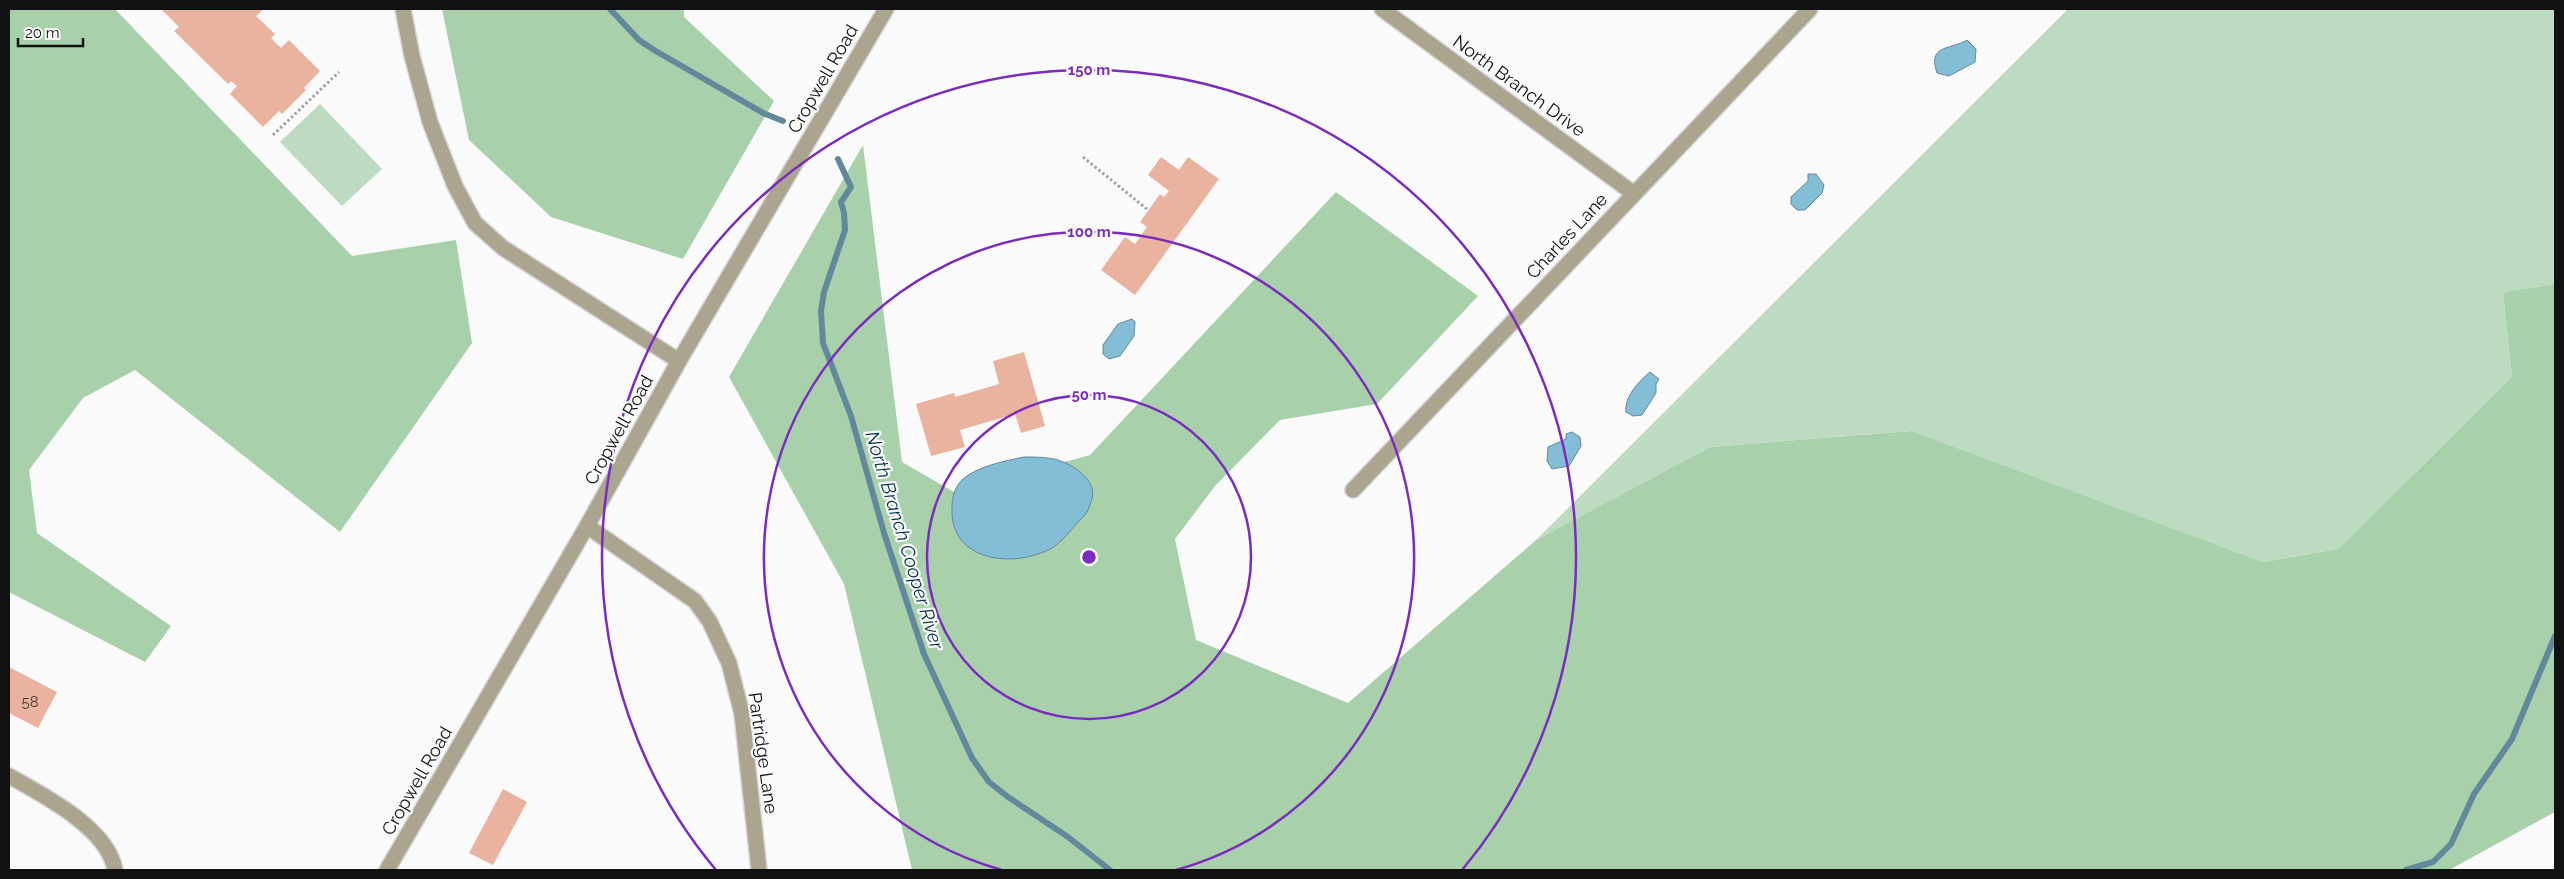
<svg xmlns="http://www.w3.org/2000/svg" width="2564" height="879" font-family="Raleway,sans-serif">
<rect width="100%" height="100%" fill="#fafafb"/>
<g fill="#bddbc0">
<path d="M2068,9H2555V284L2503,292L2512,377L2338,549L2263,562L1910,431L1710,447L1536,540Z"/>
<path d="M320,104L382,169L342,206L280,142Z"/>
</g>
<g fill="#a8d1ab">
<path d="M9,9H115L352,256L456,240L472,343L340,532L135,370L83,398L29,470L37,533L171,626L145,662L9,592Z"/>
<path d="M442,9H684V17L774,101L683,259L551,217L469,140Z"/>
<path d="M863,145L902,462L954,492L1090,455L1336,192L1478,296L1377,404L1280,420L1215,486L1175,539L1196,640L1348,703L1536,540L1710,447L1911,431L2263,562L2338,549L2512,377L2503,292L2555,284V812L2449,870H912L844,584L729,377Z"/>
</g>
<g fill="#84bdd6" stroke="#62899b">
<path d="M1967,40L1976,49L1975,62L1949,76L1937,73C1927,44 1951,50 1967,40Z"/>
<path d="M1808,174H1816L1824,185L1822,193L1805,210H1797L1791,204V197L1808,181Z"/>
<path d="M1132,319L1135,322L1134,336L1120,356L1109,359L1103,354V345L1118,324Z"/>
<path d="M1650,372L1659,379L1656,384V393L1642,415L1633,416L1626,412C1624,397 1639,381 1650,372Z"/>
<path d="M1572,432L1580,437L1581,446L1569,466L1552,469L1547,461L1548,447L1566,439V434Z"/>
<path d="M1024,457C1035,457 1047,457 1058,460C1076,466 1099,482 1091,502C1089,507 1088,512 1084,516C1073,526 1065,540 1052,548C1014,569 949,562 952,507C952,497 955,486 963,479C978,466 1005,461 1024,457Z"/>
</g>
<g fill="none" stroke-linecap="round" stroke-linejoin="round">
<g stroke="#62899b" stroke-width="6">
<path d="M610,9L639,40L654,50L763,113L783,121"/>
<path d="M838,159L851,187L841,202L844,213L845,230L824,292L821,311L823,343L851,416L884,533L924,654L972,758L989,782L1008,797L1068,837L1110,870"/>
<path d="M2406,870L2433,862L2451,844L2474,794L2512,739L2555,636"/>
</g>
</g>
<g fill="#e9b39f">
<path d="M161,9H264L256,16L275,34L271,38L281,48L289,40L320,71L304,88L306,90L282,114L279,111L263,127L230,94L237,86L231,81L228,84L174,31L179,27Z"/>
<path d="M1161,157L1179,170L1188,157L1219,179L1135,295L1101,270L1125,237L1135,244L1147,227L1140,222L1160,194L1164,197L1169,191L1148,175Z"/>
<path d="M1024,352L1045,426L1021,433L1015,414L960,430L965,447L931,456L916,404L954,393L955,397L999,384L993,361Z"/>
<path d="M9,667L57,692L38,728L9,713Z"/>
<path d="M503,789L527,802L493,865L469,853Z"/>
</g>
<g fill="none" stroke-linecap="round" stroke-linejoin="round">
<defs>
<g id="minor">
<path d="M403,9L412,56L430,122L455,186L475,223L503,248L679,361"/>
<path d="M1382,9L1633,193"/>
<path d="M1353,490L1810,9"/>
<path d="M587,526L695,601L710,622L729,663L742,714L759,870"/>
<path d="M9,776C43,795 108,828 115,870"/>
<path d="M387,870L587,526L679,361L886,9"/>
</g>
</defs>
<use href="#minor" stroke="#d5d5d6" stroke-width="18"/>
<g stroke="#a3a3a4" stroke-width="3" stroke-dasharray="2.5 2.5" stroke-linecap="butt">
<path d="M273,135L339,72"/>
<path d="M1083,157L1148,210"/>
</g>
<use href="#minor" stroke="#aba58f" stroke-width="15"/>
</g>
<g fill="none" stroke="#7b2cbf" stroke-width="2.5">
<circle cx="1089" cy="557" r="162"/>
<path d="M1002 870A325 325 0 1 1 1176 870"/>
<path d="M716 870A487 487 0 1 1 1462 870"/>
</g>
<g text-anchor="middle" stroke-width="4.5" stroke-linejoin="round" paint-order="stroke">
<g font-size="15" fill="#473a35">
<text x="30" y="707">58</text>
</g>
<g font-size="18" fill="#111112" stroke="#fafafb">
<text transform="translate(823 79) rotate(-60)" y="6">Cropwell Road</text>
<text transform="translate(1519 86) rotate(36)" y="6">North Branch Drive</text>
<text transform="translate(1567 236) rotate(-47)" y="6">Charles Lane</text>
<text transform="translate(619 430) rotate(-61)" y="6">Cropwell Road</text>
<text transform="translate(763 753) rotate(82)" y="6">Partridge Lane</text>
<text transform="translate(417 781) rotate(-60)" y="6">Cropwell Road</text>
</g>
<g font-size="19" font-style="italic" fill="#033749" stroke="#fafafb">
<text transform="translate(905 540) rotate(73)" y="7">North Branch Cooper River</text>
</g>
</g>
<circle cx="1089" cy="557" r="8" fill="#7b2cbf" stroke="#fafafb" stroke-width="2.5"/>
<g font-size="15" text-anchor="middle" font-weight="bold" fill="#7b2cbf" stroke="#fafafb" stroke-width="4.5" stroke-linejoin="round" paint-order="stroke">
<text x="1089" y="75">150 m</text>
<text x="1089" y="237">100 m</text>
<text x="1089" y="400">50 m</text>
</g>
<rect width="2564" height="879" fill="none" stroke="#111112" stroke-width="20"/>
<path d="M18 38v8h65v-8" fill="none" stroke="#111112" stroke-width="2.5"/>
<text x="25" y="38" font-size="15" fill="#111112" stroke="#fafafb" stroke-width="4" paint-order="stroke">20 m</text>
</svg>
